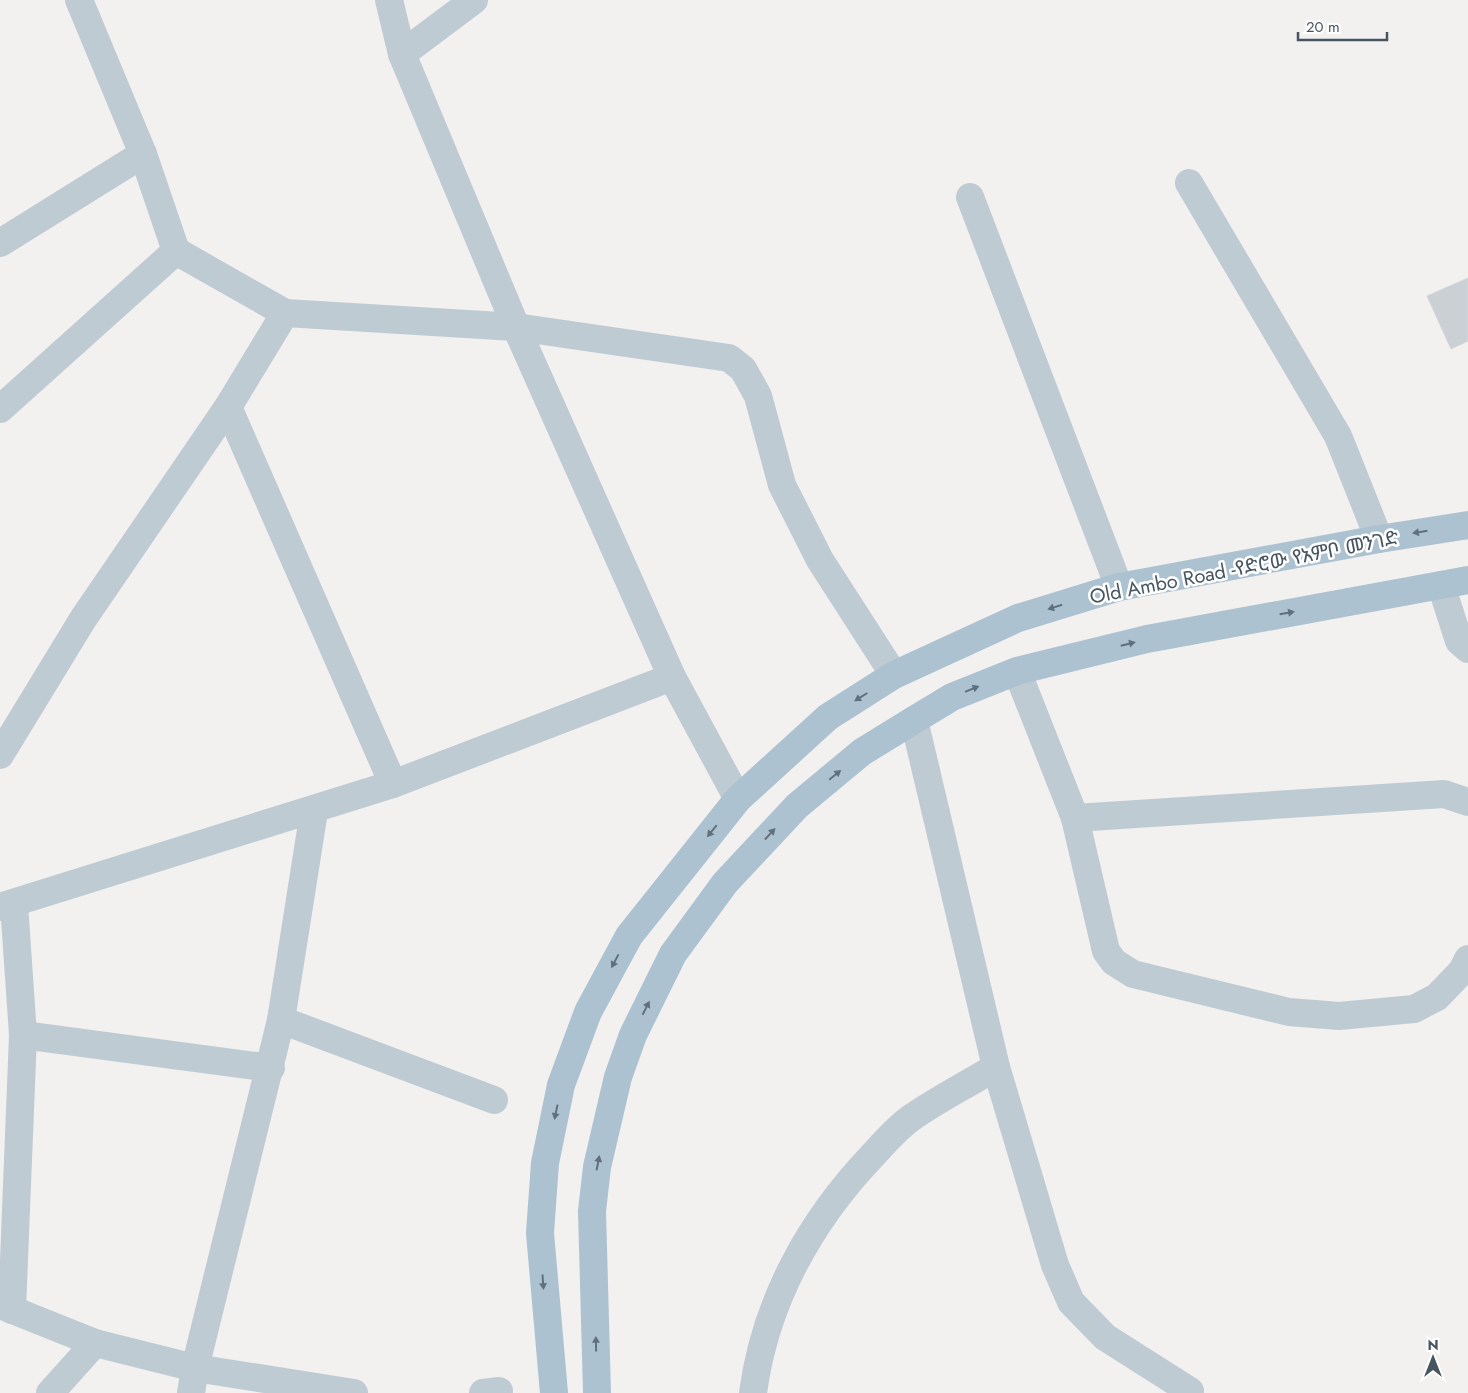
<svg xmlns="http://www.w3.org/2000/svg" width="1468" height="1393" font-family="Jost,'Noto Sans Ethiopic',sans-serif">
<rect width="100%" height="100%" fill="#f3f0f0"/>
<path fill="#cbd0d5" stroke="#d3d6dc" d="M1468,278V341L1451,349L1427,296Z"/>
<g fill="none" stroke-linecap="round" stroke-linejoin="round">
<g stroke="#bfcbd3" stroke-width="28">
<path d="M79,0L143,154L176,251L285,313L516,327L729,358L743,369L758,396L782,485L820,560L894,675"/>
<path d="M389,0L402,54L516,327L672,677L738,799"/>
<path d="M402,54L474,0"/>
<path d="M1189,183L1338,436L1379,539"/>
<path d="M970,197L1119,587"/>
<path d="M0,243L143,154"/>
<path d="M228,407L393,784"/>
<path d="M0,409L176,251"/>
<path d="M1441,585L1459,641L1468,649"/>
<path d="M1017,671L1075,818L1106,951L1114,962L1133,974L1289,1012L1339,1016L1414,1009L1437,997L1462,971L1468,959"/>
<path d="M914,720L996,1067L1055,1265L1071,1302L1105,1337L1190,1391"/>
<path d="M0,755L83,619L228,407L285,313"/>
<path d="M1075,818L1444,794L1468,802"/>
<path d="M0,907L393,784L672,677"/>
<path d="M281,1020L494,1100"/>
<path d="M23,1035L271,1068"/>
<path d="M0,1305L95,1343L195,1368L354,1393"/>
<path d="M12,1310L23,1035L14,904"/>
<path d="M50,1393L95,1343"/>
<path d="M191,1393L195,1368L281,1020L314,811"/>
<path d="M483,1393L499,1391"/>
<path d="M753,1393C765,1302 810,1221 873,1155C884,1143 897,1128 911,1118C938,1099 968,1084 996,1067"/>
</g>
<g stroke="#adc2d1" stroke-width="28">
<path d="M554,1393L540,1233L545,1163L561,1085L588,1012L629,936L738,799L828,717L894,675L1018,618L1119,587L1379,539L1468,525"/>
<path d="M597,1393L592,1211L597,1167L618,1077L633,1035L673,954L725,883L797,806L862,752L914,720L952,697L1017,671L1147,639L1468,580"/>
</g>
</g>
<defs><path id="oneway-solid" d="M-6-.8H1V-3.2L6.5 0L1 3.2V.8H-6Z" transform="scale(1.25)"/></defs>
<g fill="#60707c">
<use href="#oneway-solid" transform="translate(1420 532) rotate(171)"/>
<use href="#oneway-solid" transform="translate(1055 607) rotate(163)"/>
<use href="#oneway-solid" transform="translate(1287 613) rotate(-10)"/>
<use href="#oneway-solid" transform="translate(1128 644) rotate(-14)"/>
<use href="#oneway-solid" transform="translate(972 689) rotate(-22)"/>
<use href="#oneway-solid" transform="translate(861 697) rotate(148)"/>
<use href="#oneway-solid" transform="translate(835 775) rotate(-39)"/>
<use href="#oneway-solid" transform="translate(712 831) rotate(129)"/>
<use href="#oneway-solid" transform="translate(770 834) rotate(-47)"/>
<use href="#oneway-solid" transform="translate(615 961) rotate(118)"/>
<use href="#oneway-solid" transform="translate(646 1008) rotate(-63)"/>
<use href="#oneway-solid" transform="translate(556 1112) rotate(102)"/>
<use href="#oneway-solid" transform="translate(598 1163) rotate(-79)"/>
<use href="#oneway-solid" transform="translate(543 1282) rotate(86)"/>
<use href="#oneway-solid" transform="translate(596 1344) rotate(-91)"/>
</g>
<g text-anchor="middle" stroke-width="5" stroke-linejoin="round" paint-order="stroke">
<g font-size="20" fill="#46555f" stroke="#fff">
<text transform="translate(1244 567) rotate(-11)" y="7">Old Ambo Road -የድሮው የአምቦ መንገድ</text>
</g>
</g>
<g transform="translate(1433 1358)" stroke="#ffffff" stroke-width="4" paint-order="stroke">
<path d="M0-4L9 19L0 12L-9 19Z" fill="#46555f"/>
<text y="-8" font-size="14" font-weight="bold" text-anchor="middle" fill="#46555f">N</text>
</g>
<path d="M1298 32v8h89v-8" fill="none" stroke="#46555f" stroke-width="2.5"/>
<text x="1306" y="32" font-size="15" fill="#46555f" stroke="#ffffff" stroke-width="4" paint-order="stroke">20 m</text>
</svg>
